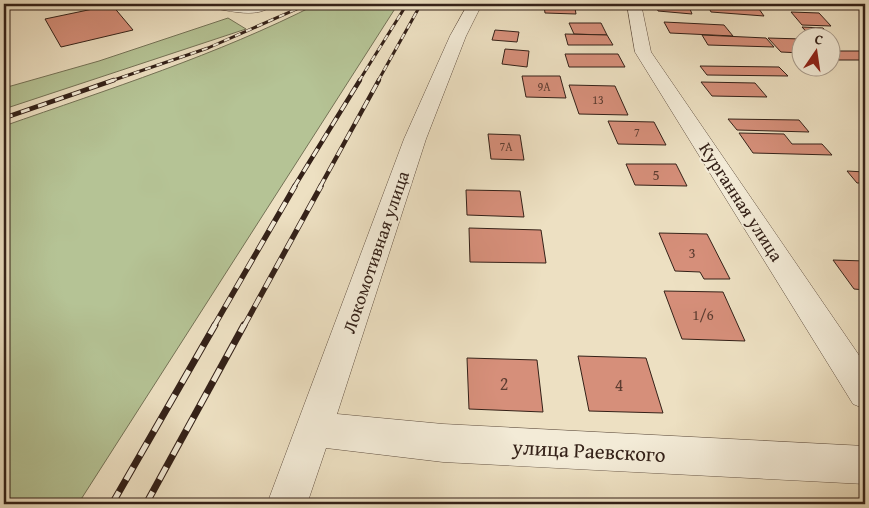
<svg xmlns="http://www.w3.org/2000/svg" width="869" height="508" font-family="'Gentium Book Plus',serif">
<rect width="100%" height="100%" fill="#ede0c2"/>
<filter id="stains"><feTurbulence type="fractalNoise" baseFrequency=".004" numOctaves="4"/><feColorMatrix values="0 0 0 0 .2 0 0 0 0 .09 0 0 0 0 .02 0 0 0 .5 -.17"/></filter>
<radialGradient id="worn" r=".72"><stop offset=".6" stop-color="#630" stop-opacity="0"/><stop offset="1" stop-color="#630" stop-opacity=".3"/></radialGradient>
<g fill="#b5c395" stroke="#747256">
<path d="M317,4H398L78,504H4V126C109,89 217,55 317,4Z"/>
<path d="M228,18L246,29L4,109V88L99,61Z"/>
</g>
<g fill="#d68f7a" stroke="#342118">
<path d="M656,4H688L692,14L658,11Z"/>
<path d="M112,5L133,30L61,47L45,19Z"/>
<path d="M544,6L575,8L576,14L545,13Z"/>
<path d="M708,6L759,9L764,16L711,12Z"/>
<path d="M791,12L819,13L831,26L802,25Z"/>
<path d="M664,22L724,25L733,36L670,33Z"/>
<path d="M569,23H601L607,35L574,34Z"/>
<path d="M802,27L823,28L833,39L812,38Z"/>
<path d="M495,30L519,32L517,42L492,40Z"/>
<path d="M565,34L607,35L613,45H568Z"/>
<path d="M702,35L766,38L774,47L708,45Z"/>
<path d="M768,38L802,39V53L781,52Z"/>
<path d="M505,49L529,51L527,67L502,64Z"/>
<rect x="832" y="51" width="33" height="9"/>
<path d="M565,54H618L625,67H569Z"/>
<path d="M700,66L779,67L788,76L707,75Z"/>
<path d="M522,76H560L566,98L526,97Z"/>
<path d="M701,82L755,83L767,97L712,96Z"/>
<path d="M569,85L615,86L628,115L579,114Z"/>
<path d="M728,119L799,120L809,132L737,130Z"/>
<path d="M608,121L654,122L666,145L618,144Z"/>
<path d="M739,133L784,134L792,144H822L832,155L753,153Z"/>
<path d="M488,134L520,135L524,160L491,159Z"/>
<path d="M626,164H676L687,186L635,185Z"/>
<path d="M847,171L865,172V183H857Z"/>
<path d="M466,190L520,191L524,217L467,215Z"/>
<path d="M469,228L541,230L546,263L470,262Z"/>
<path d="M659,233L707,234L730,279H704L700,272L675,271Z"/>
<path d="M833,260L865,261V290L854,289Z"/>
<path d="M664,291L723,292L745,341L682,339Z"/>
<path d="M578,356L646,358L663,413L589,411Z"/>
<path d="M467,358L537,360L543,412L469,409Z"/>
</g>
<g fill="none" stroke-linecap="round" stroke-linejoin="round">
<defs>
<g id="minor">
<path d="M204,4H273C260,20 228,10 211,8L206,7Z"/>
<path d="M468,4H482L466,36L426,139L337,414L443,424L865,446V484L443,462L326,448L307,504H267L404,139L450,36Z"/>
<path d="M627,4H641L651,52L865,364V409L853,404L635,52Z"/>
</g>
</defs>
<use href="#minor" stroke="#625142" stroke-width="1"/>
<use href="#minor" fill="#f3ebd7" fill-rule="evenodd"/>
<defs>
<g id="rail-far3">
<path d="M111,81L208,48L308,4"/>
<path d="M359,81L407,4"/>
<path d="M378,81L421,4"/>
</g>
<g id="rail-far2">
<path d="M4,118L114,80"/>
<path d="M294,187L360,80"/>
<path d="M320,187L379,80"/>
</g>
<g id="rail-far1">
<path d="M214,326L295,186"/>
<path d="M244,326L321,186"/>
</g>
<g id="rail">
<path d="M112,504L215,325"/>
<path d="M146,504L244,325"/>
</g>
</defs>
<use href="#rail-far3" stroke="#342118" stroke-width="3"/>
<use href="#rail-far2" stroke="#342118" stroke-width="4.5"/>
<use href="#rail-far1" stroke="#342118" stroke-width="5.5"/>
<use href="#rail" stroke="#342118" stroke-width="7"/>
<use href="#rail-far3" stroke="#f3ebd7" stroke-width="2" stroke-dasharray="6" stroke-linecap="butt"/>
<use href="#rail-far2" stroke="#f3ebd7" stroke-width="3" stroke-dasharray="9" stroke-linecap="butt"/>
<use href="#rail-far1" stroke="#f3ebd7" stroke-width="4" stroke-dasharray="11" stroke-linecap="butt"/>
<use href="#rail" stroke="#f3ebd7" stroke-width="5" stroke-dasharray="14" stroke-linecap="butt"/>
</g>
<g text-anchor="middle" stroke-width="4" stroke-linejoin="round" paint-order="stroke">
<g font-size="12" fill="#5c3c30">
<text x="544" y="91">9А</text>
<text x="598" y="104">13</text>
<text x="637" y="137">7</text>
<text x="506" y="151">7А</text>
</g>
<g font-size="15" fill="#5c3c30">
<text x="656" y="180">5</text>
<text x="692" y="258">3</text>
<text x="703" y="320">1/6</text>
</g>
<g font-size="18" fill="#342118" stroke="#f3ebd7">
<text transform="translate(741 202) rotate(57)" y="6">Курганная улица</text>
<text transform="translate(376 252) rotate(-71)" y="6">Локомотивная улица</text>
</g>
<g font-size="18" fill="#5c3c30">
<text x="504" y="390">2</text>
<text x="619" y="391">4</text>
</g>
<g font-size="21" fill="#342118" stroke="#f3ebd7">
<text transform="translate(589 451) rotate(3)" y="7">улица Раевского</text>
</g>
</g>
<rect width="869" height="508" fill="none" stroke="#ede0c2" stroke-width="20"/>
<rect x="5" y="5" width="859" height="498" fill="none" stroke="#342118" stroke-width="2.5"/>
<rect x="10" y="10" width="849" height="488" fill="none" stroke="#342118"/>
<g transform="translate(816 52) rotate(13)"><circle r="24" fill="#f3ebd7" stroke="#a79a8b"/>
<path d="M0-4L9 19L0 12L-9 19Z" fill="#8f2418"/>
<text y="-8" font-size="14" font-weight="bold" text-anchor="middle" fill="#342118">С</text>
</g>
<rect width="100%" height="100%" filter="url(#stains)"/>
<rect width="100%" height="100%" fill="url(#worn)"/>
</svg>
